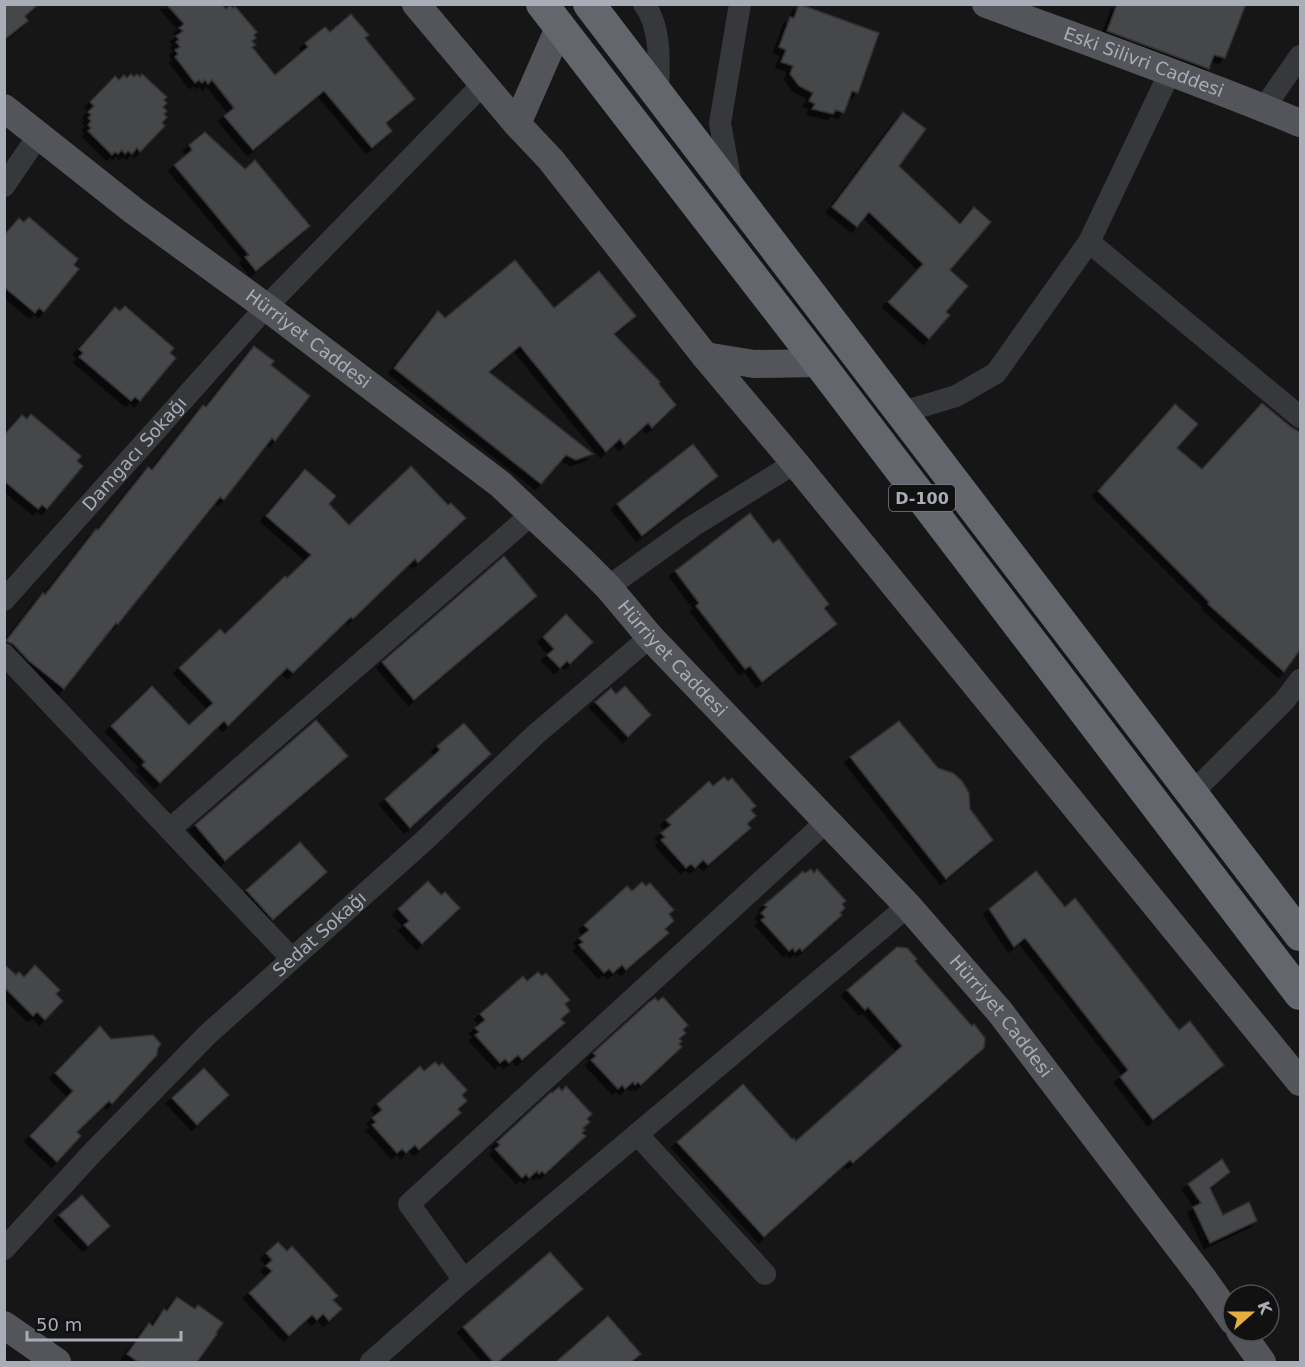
<svg xmlns="http://www.w3.org/2000/svg" width="1305" height="1367" font-family="'DejaVu Sans',sans-serif">
<defs>
<filter id="shadow"><feDropShadow dx="-5.5" dy="5.5" stdDeviation="0" flood-color="#0009"/></filter>
</defs>
<rect width="100%" height="100%" fill="#161617"/>
<g fill="#45464a" stroke="#303033" stroke-width="1.5" filter="url(#shadow)">
<path d="M4,4H39L25,16L28,21L4,40Z"/>
<path d="M166,4H222L226,9L230,5L233,8L235,6L257,32L254,35L256,38L252,41L256,45L252,47L275,75L308,47L305,43L325,27L330,32L351,14L369,35L365,38L415,99L386,123L392,131L372,148L324,91L253,150L224,116L234,108L212,80L208,84L205,80L202,83L199,80L195,83L175,57L178,54L175,50L180,47L176,42L179,40L176,36L183,31L179,28L184,24Z"/>
<path d="M799,4L879,33L858,93L852,91L844,113L836,110L833,114L812,109L815,104L809,101L813,93L799,86L790,74L793,66L781,62L786,50L779,47L790,17L794,18Z"/>
<path d="M1117,4H1246L1225,58L1214,55L1209,69L1107,31Z"/>
<path d="M131,74L134,77L137,74L140,77L142,74L167,97L164,100L167,103L163,107L167,111L164,114L167,117L162,123L165,126L140,152L137,148L132,154L128,151L125,154L122,150L118,154L115,152L112,155L88,131L91,128L88,125L91,121L88,118L91,115L88,112L94,106L90,102L115,76L119,80L124,75L127,78Z"/>
<path d="M903,112L926,129L899,166L960,224L974,207L991,222L950,270L968,286L946,312L950,315L929,339L888,302L923,264L869,212L857,227L832,207Z"/>
<path d="M205,132L245,169L255,160L310,226L256,271L245,257L249,255L174,165L192,150L189,145Z"/>
<path d="M29,217L78,259L74,265L79,269L44,312L39,308L35,313L4,287V235L19,218L24,222Z"/>
<path d="M515,260L554,308L599,271L636,316L614,334L660,382L659,384L676,405L652,428L648,423L624,445L620,439L606,452L520,346L489,372L593,454L576,460L566,455L541,484L394,368L438,311L445,318Z"/>
<path d="M125,306L174,348L170,353L176,358L140,401L135,397L131,401L79,357L83,353L79,349L115,307L120,311Z"/>
<path d="M254,346L274,361L271,365L310,396L275,441L272,438L224,500L220,497L118,624L116,623L64,689L29,661L13,644L6,641L43,593L45,595L96,529L98,530L148,467L152,470L203,405L206,407Z"/>
<path d="M1262,403L1291,427L1300,432V650L1284,672L1208,604L1209,602L1098,491L1175,404L1198,424L1177,448L1202,469Z"/>
<path d="M31,414L81,456L77,461L83,466L47,509L42,505L38,509L4,481V435L22,415L27,419Z"/>
<path d="M693,444L718,476L642,536L617,504Z"/>
<path d="M411,466L448,505L451,503L466,518L418,563L415,559L353,619L351,617L293,673L287,668L228,726L224,721L160,783L142,765L145,762L111,726L152,686L189,725L213,703L179,668L220,629L225,634L285,576L287,578L311,555L266,516L305,469L336,496L329,504L349,525Z"/>
<path d="M750,513L773,543L779,539L829,604L824,608L837,624L762,682L750,666L745,669L696,606L699,603L675,571Z"/>
<path d="M504,556L537,596L414,700L382,662Z"/>
<path d="M566,614L593,642L570,664L567,661L560,668L547,655L554,649L543,637Z"/>
<path d="M625,686L651,715L628,737L595,702L611,688L616,694Z"/>
<path d="M316,720L348,756L225,861L195,825Z"/>
<path d="M899,721L938,768L953,773L962,781L969,793L970,809L993,840L946,879L850,757Z"/>
<path d="M464,723L491,754L410,828L385,799L440,750L437,746Z"/>
<path d="M724,777L728,781L732,778L756,806L751,810L756,816L747,824L751,828L708,865L703,860L695,868L691,864L686,868L661,840L665,837L661,833L671,825L666,820L709,781L713,786Z"/>
<path d="M300,842L327,872L273,920L246,890Z"/>
<path d="M811,869L814,873L817,869L846,901L842,904L845,908L840,913L842,915L802,951L800,948L795,952L793,948L789,951L761,920L765,917L761,913L767,907L764,905L777,894L803,871L805,873Z"/>
<path d="M1036,871L1065,907L1075,898L1179,1030L1190,1021L1224,1065L1153,1120L1120,1077L1128,1070L1025,938L1014,947L989,909Z"/>
<path d="M428,881L441,895L445,892L460,908L422,944L404,925L409,921L398,909Z"/>
<path d="M642,882L646,886L650,883L674,910L669,914L674,921L665,929L669,933L626,970L622,965L613,973L609,969L604,973L579,945L583,942L579,938L589,930L584,925L627,886L632,891Z"/>
<path d="M897,947L907,948L917,959L915,961L972,1026L974,1024L985,1038L984,1048L853,1163L850,1160L764,1237L677,1142L743,1084L792,1139L794,1138L796,1141L902,1046L868,1007L865,1010L847,990Z"/>
<path d="M4,964L16,975L19,972L24,977L35,965L60,990L56,994L63,1001L45,1020L37,1012L33,1016L4,987Z"/>
<path d="M538,972L542,976L546,973L570,1000L565,1004L570,1011L561,1019L565,1023L522,1060L518,1055L509,1063L505,1059L500,1063L475,1035L479,1032L475,1028L485,1020L480,1014L523,976L527,981Z"/>
<path d="M663,997L688,1025L683,1030L686,1033L679,1039L682,1041L679,1044L682,1047L641,1085L638,1082L635,1085L633,1082L625,1089L622,1085L618,1089L591,1060L596,1056L593,1053L648,1003L655,998L658,1001Z"/>
<path d="M100,1026L111,1039L153,1035L161,1044L158,1048L157,1055L112,1104L109,1101L77,1132L81,1136L57,1162L30,1136L73,1091L55,1073Z"/>
<path d="M435,1062L439,1066L442,1063L467,1090L462,1095L467,1101L458,1109L461,1113L419,1150L415,1145L406,1153L402,1149L397,1153L372,1125L376,1122L372,1118L382,1110L377,1104L420,1066L424,1071Z"/>
<path d="M204,1068L229,1095L197,1125L172,1098Z"/>
<path d="M566,1086L592,1114L587,1119L590,1122L583,1128L585,1130L582,1133L586,1136L545,1174L542,1171L539,1174L537,1171L529,1178L526,1174L522,1178L495,1149L500,1145L497,1142L551,1092L552,1093L559,1087L562,1091Z"/>
<path d="M1222,1159L1230,1172L1210,1188L1223,1215L1249,1202L1257,1221L1210,1243L1193,1207L1201,1203L1188,1184Z"/>
<path d="M82,1195L110,1226L88,1246L59,1215Z"/>
<path d="M278,1242L287,1251L292,1246L338,1296L333,1300L342,1309L329,1321L323,1314L317,1320L312,1315L289,1336L249,1293L272,1271L266,1266L272,1260L266,1253Z"/>
<path d="M550,1252L583,1289L498,1362H493L463,1327Z"/>
<path d="M177,1297L195,1309L198,1305L223,1323L216,1333L217,1334L197,1362H138L127,1354L149,1323L153,1326L164,1309L167,1311Z"/>
<path d="M608,1316L641,1354L631,1362H556Z"/>
</g>
<g fill="none" stroke-linecap="round" stroke-linejoin="round">
<g stroke="#37383c" stroke-width="22">
<path d="M644,4C662,28 659,65 658,94"/>
<path d="M1264,108L1300,56"/>
<path d="M4,186L38,136"/>
<path d="M732,189L720,123L740,4"/>
<path d="M1089,242L1300,417"/>
<path d="M900,413L956,396L996,373L1089,242L1170,72"/>
<path d="M608,587L693,526L795,463"/>
<path id="s1" d="M4,600L266,307L483,84"/>
<path d="M4,654L292,959"/>
<path d="M1192,793L1285,700L1300,680"/>
<path d="M170,829L532,514"/>
<path d="M637,1134L765,1274"/>
<path id="s2" d="M4,1249L94,1151L207,1035L425,840L535,735L650,637"/>
<path d="M464,1280L409,1204L827,821"/>
<path d="M371,1362L464,1280L908,906"/>
</g>
<g stroke="#53555b" stroke-width="28">
<path d="M416,4L517,124L551,160L705,356L795,463L1300,1082"/>
<path id="s3" d="M986,4C1091,43 1197,80 1300,123"/>
<path id="s4" d="M4,108L134,211L266,307L500,484L582,561L608,587L650,637L908,906L1000,1012L1204,1280L1233,1321"/>
<path d="M517,124L559,28"/>
<path d="M705,356L754,364L819,363"/>
<path d="M4,1325L57,1362"/>
<path d="M1240,1331L1262,1362"/>
</g>
<g stroke="#63666d" stroke-width="32">
<path d="M542,4L819,363L1300,994"/>
<path d="M589,4L1300,935"/>
</g>
</g>
<g text-anchor="middle" stroke-width="5" stroke-linejoin="round" paint-order="stroke">
<rect fill="#111112" stroke="#7b7e86" stroke-width="1.5" x="889" y="485" width="66" height="26" rx="4.5"/>
<g font-size="16" font-weight="bold" fill="#a8adb7">
<text x="922" y="504">D-100</text>
</g>
<g font-size="18" fill="#a8adb7" stroke="#111112">
<text dy="6" stroke="none"><textPath href="#s3" startOffset="168">Eski Silivri Caddesi</textPath></text>
<text dy="6" stroke="none"><textPath href="#s4" startOffset="382">Hürriyet Caddesi</textPath></text>
<text dy="6" stroke="none"><textPath href="#s1" startOffset="196">Damgacı Sokağı</textPath></text>
<text dy="6" stroke="none"><textPath href="#s4" startOffset="868">Hürriyet Caddesi</textPath></text>
<text dy="6" stroke="none"><textPath href="#s2" startOffset="446">Sedat Sokağı</textPath></text>
<text dy="6" stroke="none"><textPath href="#s4" startOffset="1354">Hürriyet Caddesi</textPath></text>
</g>
</g>
<rect width="1305" height="1367" fill="none" stroke="#a8adb7" stroke-width="12"/>
<g transform="translate(1251 1313) rotate(69)"><circle r="28" fill="#111112" stroke="#4d4f54" stroke-width="1.5"/>
<path d="M0-4.5L10 22L0 15L-10 22Z" fill="#e6ae3f"/>
<text y="-9" font-size="16" font-weight="bold" text-anchor="middle" fill="#a8adb7">K</text>
</g>
<path d="M27 1331v9h154v-9" fill="none" stroke="#a8adb7" stroke-width="3"/>
<text x="36" y="1331" font-size="18" fill="#a8adb7" stroke="#111112" stroke-width="4.5" paint-order="stroke">50 m</text>
</svg>
